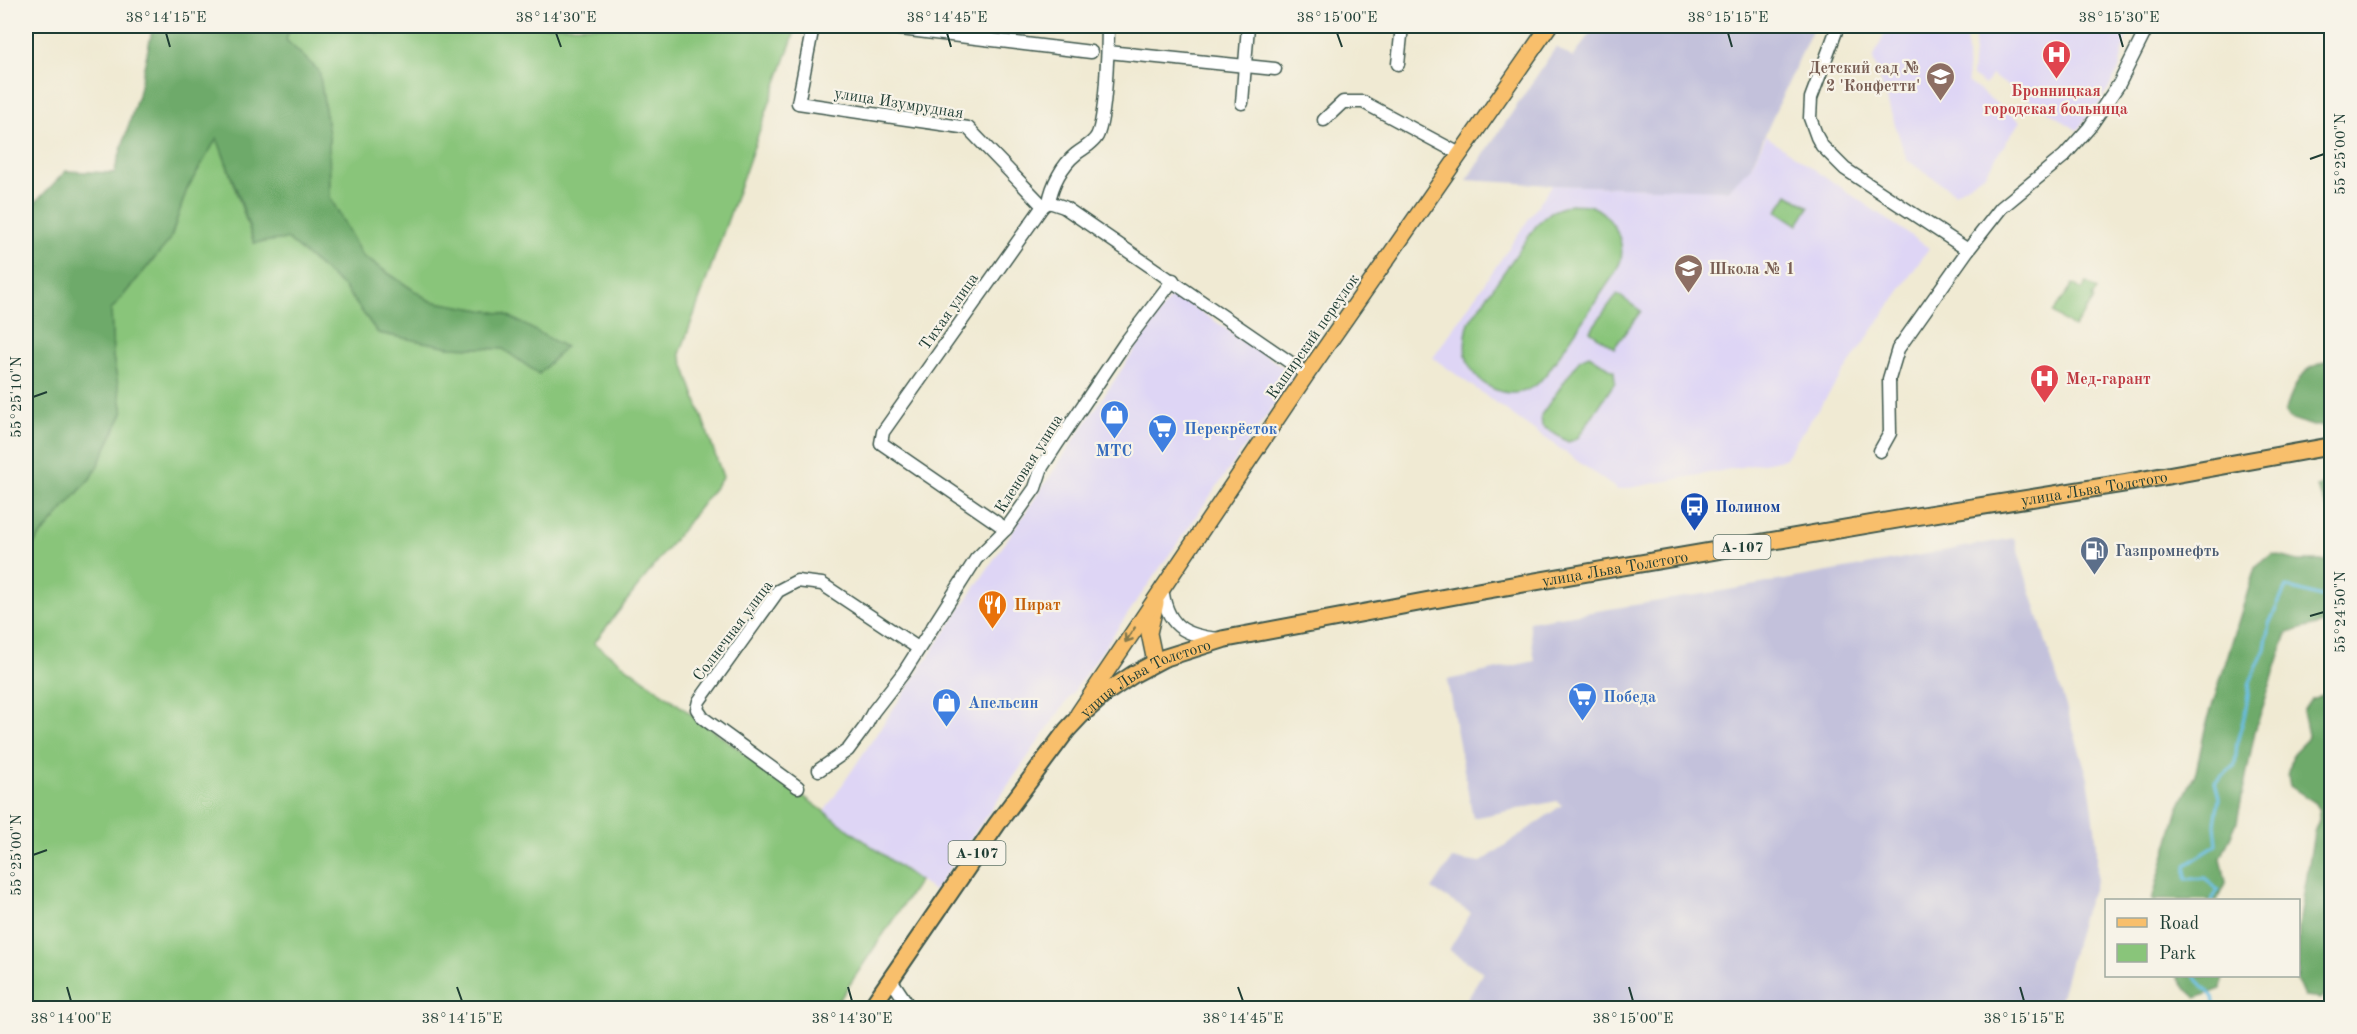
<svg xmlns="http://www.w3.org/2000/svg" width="2357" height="1034" font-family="'Old Standard TT',serif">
<rect width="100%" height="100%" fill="#f7f3e8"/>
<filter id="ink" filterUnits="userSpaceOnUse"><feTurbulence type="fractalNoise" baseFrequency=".0167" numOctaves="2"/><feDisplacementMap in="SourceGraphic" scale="12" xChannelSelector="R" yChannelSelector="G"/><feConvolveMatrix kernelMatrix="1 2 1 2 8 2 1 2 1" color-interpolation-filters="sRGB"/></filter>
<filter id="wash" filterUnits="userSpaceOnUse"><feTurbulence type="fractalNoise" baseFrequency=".008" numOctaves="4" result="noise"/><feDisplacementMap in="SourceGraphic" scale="24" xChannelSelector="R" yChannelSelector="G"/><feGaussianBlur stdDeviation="1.35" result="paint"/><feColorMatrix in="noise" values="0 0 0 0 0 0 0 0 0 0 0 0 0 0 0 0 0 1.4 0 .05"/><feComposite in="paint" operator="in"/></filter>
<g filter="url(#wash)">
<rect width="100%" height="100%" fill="#f0ead3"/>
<g fill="#ded5f5">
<path d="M1888,26H1960L1966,29L1968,82L2020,121L1985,174L1955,193L1907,160L1873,59Z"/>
<path d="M1976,26H2134L2126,37L2119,70L2100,103L2077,130L1991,75L1985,85L1972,75Z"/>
<path d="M1766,136L1929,248L1784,459L1618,490L1433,358L1552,185L1657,188L1750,168Z"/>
<path d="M1173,293L1295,375L934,891L824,812Z"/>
</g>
<g fill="#c3c1db">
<path d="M1595,26H1811L1810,28L1812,30L1750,168L1728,190L1552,185L1467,180L1556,47L1573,58Z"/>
<path d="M2014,538L2088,778L2093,810L2097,846V879L2081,921L2060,1001L2086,1008H1462L1483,972L1449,950L1471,913L1432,889L1452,859L1480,863L1562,805L1557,801L1473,818L1447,680L1535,661L1529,622L1740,588Z"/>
</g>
<g fill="#89c57a" stroke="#548157" stroke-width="1.5">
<path d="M290,26H338L380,34L369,26H797L680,354L723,477L594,643L919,881L834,1008H26V558L35,542L93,475L123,413L113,357L111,310L170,240L187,189L217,137L254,243L287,239L344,287L378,333L450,347L503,349L539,374L564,348L505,314L430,301L362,256L330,197L329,135L319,71L286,40Z"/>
<path d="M1788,194L1809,207L1798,225L1777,211Z"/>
<path d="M1570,204C1576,205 1583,204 1589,205C1609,212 1625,237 1621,259C1620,264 1616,271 1613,276L1548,372C1544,376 1540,382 1535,386C1509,404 1471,385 1466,355C1464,344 1466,333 1469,322L1538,223L1551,212Z"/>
<path d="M2087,283L2097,290L2092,297L2094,299L2074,328L2053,313L2073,284L2082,290Z"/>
<path d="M1617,294L1641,311L1614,348L1590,331Z"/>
<path d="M1589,355L1614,371L1615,382L1577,439L1568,442L1542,426L1541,415L1580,359Z"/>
</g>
<g fill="#6eaa6a" stroke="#46744f" stroke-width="1.5">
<path d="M153,26H290L286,40L319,71L329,135L330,197L362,256L430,301L505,314L565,347L539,374L503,349L450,347L378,333L344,287L287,239L254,243L240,199L217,138L187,189L170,240L111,310L113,357L123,413L93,475L35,542L26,558V212L66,171L114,173L138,95Z"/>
<path d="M2331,361V425L2313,426L2289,418L2285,411C2294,385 2301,365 2331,361Z"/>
<path d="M2331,479V515L2317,488Z"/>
<path d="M2331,553V621L2287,633L2255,731L2237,822L2221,858L2226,882L2217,900H2152L2178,809L2196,772L2205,729L2255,568L2272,554L2298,561H2326Z"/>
<path d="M2331,692L2332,945L2325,995L2321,999L2304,997L2295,976H2298L2299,925L2314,832L2319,820V810L2314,802L2290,786L2288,776L2293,753L2307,739L2308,735L2303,711L2311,699Z"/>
<path d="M2177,976H2223L2221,989L2196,998L2185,988Z"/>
</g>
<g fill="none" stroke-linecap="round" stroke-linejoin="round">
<g stroke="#68bee5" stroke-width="3">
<path d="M2212,900L2218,890L2205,878L2186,879V865L2217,845L2215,824L2219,798L2215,782L2235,765L2237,742L2245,714L2250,682L2265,649L2269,624L2286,587L2332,600"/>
<path d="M2194,976L2213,997L2215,1008"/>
</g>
</g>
</g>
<g filter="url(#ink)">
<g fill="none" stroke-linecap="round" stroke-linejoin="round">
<defs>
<g id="minor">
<path d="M813,26L798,103L968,128L1043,206"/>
<path d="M876,26L1091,52"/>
<path d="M1838,26L1811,98L1810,118L1817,137L1822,146L1845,169L1968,250"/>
<path d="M1108,52L1275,69"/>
<path d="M1398,64L1402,26"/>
<path d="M1242,103L1248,26"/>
<path d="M1324,120L1343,102H1363L1460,154"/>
<path d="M1049,202L1064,207L1307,374"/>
<path d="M1049,202C1052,185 1062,165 1076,154C1083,148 1092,145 1097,136C1106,118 1108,48 1108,26"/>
<path d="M1880,451L1890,433L1889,379L1898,349L1968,250L2001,208L2064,156L2089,128L2119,84L2148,26"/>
<path d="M1006,529L881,443L883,432L1043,206L1049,202"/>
<path d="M1162,587C1166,625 1183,636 1220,639"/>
<path d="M819,770L848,750L865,727L873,712L904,672L976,559L1006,529L1035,488L1042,467L1057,444L1125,343L1173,280"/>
<path d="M798,787L703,718L697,709L699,701L778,591L797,581L822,584L918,648"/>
<path d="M890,978L910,1008"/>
</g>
<g id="major">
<path d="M1155,662L1149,633L1156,603"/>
<path d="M1078,714L1307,374L1549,26"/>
</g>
<g id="highway">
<path id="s1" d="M871,1008L997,824L1067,730L1081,715L1107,692L1134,674L1164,658L1224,639L1480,591L1906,518L2126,483L2332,446"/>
</g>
</defs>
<use href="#minor" stroke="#3e574c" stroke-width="15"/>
<use href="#major" stroke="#3e574c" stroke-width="18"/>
<use href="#highway" stroke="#3e574c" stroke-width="20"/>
<use href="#minor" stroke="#fff" stroke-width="12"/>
<use href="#major" stroke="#f8bf6c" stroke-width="15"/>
<use href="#highway" stroke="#f8bf6c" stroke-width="16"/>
</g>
<defs><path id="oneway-shaft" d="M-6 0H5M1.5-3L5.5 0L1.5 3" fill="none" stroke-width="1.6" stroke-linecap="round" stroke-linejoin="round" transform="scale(1.5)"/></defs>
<use stroke="#81784d" href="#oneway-shaft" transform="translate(1130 635) rotate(123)"/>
</g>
<path fill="none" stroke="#1f3d34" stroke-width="2" d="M166,33L170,47M556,33L561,47M947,33L951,47M1337,33L1342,47M1728,33L1732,47M2119,33L2123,47M2310,159L2324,154M33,397L47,392M2310,616L2324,612M33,855L47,850M67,987L71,1001M457,987L462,1001M848,987L852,1001M1238,987L1243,1001M1629,987L1633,1001M2020,987L2024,1001"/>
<defs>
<symbol id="hospital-pin" viewBox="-11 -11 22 30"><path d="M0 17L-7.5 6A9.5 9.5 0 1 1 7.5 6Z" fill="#e0444e" stroke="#f7f3e8"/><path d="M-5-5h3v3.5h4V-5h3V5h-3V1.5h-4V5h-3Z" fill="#fff"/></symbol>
<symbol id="school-pin" viewBox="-11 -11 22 30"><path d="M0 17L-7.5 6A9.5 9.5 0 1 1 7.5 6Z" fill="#8d6e63" stroke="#f7f3e8"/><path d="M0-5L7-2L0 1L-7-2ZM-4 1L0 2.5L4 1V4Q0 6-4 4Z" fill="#fff"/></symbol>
<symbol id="shop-pin" viewBox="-11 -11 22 30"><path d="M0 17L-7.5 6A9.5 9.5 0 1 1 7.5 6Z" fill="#3f7fe0" stroke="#f7f3e8"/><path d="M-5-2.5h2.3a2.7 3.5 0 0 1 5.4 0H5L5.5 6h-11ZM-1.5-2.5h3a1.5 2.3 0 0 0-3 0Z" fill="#fff"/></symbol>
<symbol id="supermarket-pin" viewBox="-11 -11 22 30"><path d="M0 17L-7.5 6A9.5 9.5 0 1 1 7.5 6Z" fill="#3f7fe0" stroke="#f7f3e8"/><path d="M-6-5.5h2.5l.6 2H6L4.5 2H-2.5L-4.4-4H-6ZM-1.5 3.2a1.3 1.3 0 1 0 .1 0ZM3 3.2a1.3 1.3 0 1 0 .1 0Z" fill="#fff"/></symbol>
<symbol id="bus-pin" viewBox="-11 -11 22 30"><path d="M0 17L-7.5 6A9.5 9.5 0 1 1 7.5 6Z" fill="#1a4fb4" stroke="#f7f3e8"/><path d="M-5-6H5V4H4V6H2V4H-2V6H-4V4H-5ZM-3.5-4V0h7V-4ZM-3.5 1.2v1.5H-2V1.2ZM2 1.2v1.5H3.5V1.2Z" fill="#fff"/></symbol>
<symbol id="fuel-pin" viewBox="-11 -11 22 30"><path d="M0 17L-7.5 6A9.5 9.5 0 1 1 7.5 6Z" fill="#5c6f8a" stroke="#f7f3e8"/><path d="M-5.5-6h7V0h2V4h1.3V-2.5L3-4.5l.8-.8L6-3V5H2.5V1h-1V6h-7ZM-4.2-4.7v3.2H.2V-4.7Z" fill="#fff"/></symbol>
<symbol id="restaurant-pin" viewBox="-11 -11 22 30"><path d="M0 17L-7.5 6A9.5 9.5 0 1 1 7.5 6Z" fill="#e8710a" stroke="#f7f3e8"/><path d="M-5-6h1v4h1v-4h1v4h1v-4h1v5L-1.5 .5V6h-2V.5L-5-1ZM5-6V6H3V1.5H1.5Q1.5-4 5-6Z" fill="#fff"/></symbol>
</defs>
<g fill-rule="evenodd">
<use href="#hospital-pin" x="2040" y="38" width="33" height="45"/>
<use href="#school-pin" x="1924" y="60" width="33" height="45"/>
<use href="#school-pin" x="1672" y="252" width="33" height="45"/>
<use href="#hospital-pin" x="2028" y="362" width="33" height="45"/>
<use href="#shop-pin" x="1098" y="398" width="33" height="45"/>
<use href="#supermarket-pin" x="1146" y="412" width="33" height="45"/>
<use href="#bus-pin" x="1678" y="490" width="33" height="45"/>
<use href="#fuel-pin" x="2078" y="534" width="33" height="45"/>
<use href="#restaurant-pin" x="976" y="588" width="33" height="45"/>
<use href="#supermarket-pin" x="1566" y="680" width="33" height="45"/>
<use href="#shop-pin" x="930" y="686" width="33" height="45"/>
</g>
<g text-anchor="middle" stroke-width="4.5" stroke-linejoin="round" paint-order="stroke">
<g fill="#f7f3e8" stroke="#60746a" stroke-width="1.5">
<rect x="1713.5" y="535" width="57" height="24" rx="4.5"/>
<rect x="948.5" y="841" width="57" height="24" rx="4.5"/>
</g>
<g font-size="15" font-weight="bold" fill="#1f3d34">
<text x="1742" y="552">А-107</text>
<text x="977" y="858">А-107</text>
</g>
<g font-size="16" font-weight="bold" fill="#785e54" stroke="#f7f3e8" text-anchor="end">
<text x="1920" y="73">Детский сад №<tspan x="1920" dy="18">2 'Конфетти'</tspan></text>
<text x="1709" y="274" text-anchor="start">Школа № 1</text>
</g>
<g font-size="16" font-weight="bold" fill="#be3a42" stroke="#f7f3e8">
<text x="2056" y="96">Бронницкая<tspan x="2056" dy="18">городская больница</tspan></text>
<text x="2066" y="384" text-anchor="start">Мед-гарант</text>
</g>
<g font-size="16" fill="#1f3d34" stroke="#f7f3e8">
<text transform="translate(899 102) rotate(9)" y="6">улица Изумрудная</text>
<text transform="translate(948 311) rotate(-55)" y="6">Тихая улица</text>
<text transform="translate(1312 336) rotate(-55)" y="6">Каширский переулок</text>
<text transform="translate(1028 463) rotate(-58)" y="6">Кленовая улица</text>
<text dy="6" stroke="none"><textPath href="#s1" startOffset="1408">улица Льва Толстого</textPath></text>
<text dy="6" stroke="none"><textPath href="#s1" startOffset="922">улица Льва Толстого</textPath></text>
<text transform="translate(732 630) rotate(-53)" y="6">Солнечная улица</text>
<text dy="6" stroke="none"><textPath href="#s1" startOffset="436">улица Льва Толстого</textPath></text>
</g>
<g font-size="16" font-weight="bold" fill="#366cbe" stroke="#f7f3e8" text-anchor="start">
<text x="1184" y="434">Перекрёсток</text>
<text x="1114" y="456" text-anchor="middle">МТС</text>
<text x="1603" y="702">Победа</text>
<text x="968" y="708">Апельсин</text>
</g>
<g font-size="16" font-weight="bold" fill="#164399" stroke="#f7f3e8" text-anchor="start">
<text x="1715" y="512">Полином</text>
</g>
<g font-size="16" font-weight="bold" fill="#4e5e75" stroke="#f7f3e8" text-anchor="start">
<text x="2115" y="556">Газпромнефть</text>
</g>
<g font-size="16" font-weight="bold" fill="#c56008" stroke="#f7f3e8" text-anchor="start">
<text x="1014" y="610">Пират</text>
</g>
</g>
<rect width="2357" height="1034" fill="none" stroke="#f7f3e8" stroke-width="66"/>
<rect x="2105" y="899" width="195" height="78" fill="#f7f3e8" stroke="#a1aaa0" stroke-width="1.5"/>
<rect x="2117" y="918" width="30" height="9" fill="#f8bf6c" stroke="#a1aaa0" stroke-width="1.5"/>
<text x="2159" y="929" font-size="18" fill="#1f3d34">Road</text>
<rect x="2117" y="944" width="30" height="18" fill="#89c57a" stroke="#a1aaa0" stroke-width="1.5"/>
<text x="2159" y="959" font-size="18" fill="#1f3d34">Park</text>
<rect x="33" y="33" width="2291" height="968" fill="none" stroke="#1f3d34" stroke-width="2"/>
<g font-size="15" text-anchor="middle" fill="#1f3d34">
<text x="166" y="22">38°14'15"E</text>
<text x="556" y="22">38°14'30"E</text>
<text x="947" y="22">38°14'45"E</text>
<text x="1337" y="22">38°15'00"E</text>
<text x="1728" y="22">38°15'15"E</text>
<text x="2119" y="22">38°15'30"E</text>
<text transform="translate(2340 154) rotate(-90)" y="5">55°25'00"N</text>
<text transform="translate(16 397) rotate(-90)" y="5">55°25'10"N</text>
<text transform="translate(2340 612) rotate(-90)" y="5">55°24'50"N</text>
<text transform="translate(16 855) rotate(-90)" y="5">55°25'00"N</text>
<text x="71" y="1023">38°14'00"E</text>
<text x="462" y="1023">38°14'15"E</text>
<text x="852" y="1023">38°14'30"E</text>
<text x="1243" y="1023">38°14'45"E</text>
<text x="1633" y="1023">38°15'00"E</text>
<text x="2024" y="1023">38°15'15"E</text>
</g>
</svg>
